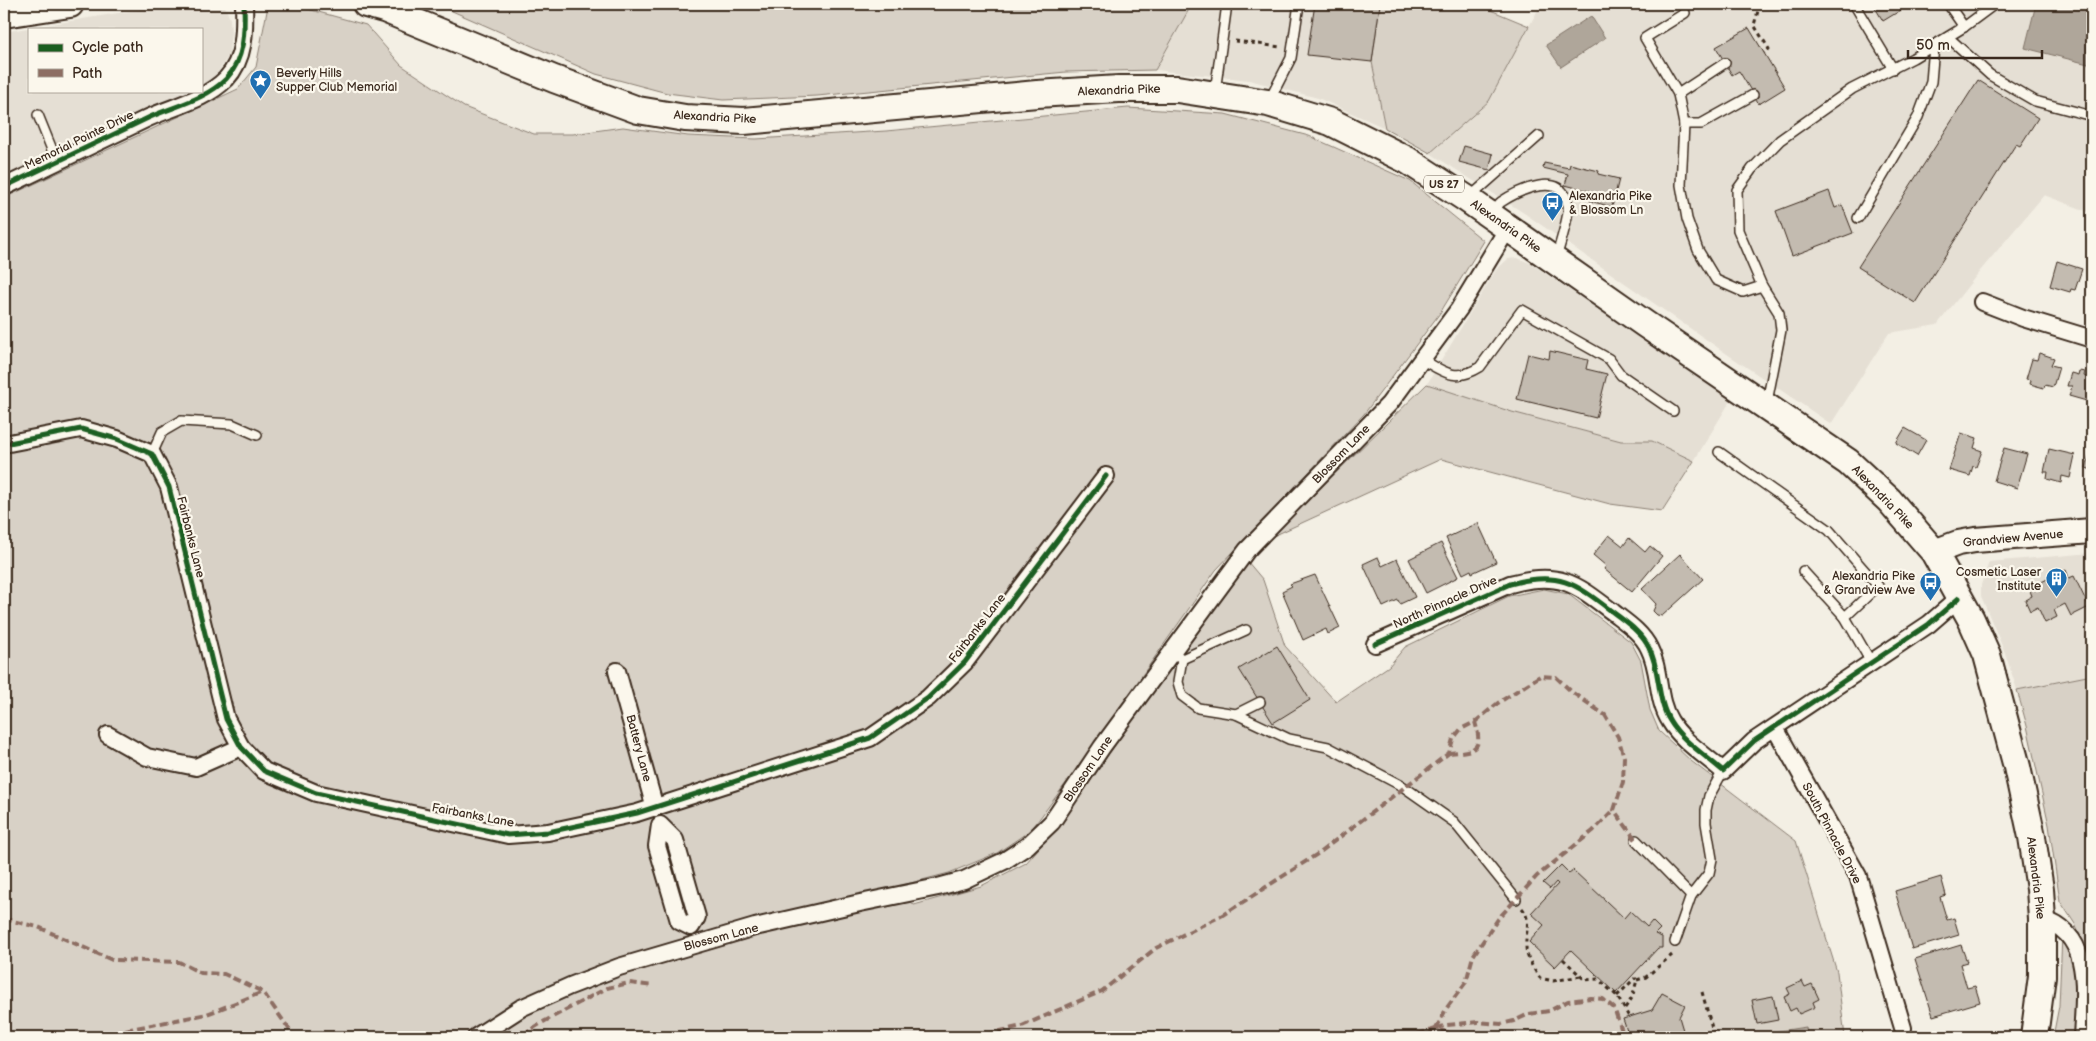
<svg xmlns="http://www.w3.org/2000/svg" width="2096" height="1041" font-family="'Balsamiq Sans',sans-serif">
<rect width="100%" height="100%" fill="#f3efe4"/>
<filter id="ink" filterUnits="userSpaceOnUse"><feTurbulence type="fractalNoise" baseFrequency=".02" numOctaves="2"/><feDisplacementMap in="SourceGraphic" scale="10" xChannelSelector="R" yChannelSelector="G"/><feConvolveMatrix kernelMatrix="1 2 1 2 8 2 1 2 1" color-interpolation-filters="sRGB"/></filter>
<g filter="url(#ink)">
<g fill="#e5dfd4">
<path d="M200,4H224L230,19L231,33L229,55L212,81L201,86V29H29V91H188L4,177V32L155,7Z"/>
<path d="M1192,4H1380L1372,62L1385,128L1318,98L1249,80L1155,70Z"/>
<path d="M1541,4H2092V213L2044,195L1980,271L1937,325L1889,333L1831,424L1727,354L1524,213L1430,153L1489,101Z"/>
<path d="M1517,258L1530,263L1731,400L1694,461L1652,441H1621L1512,412L1427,384L1496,270L1508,259Z"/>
<path d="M2092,553V675L2017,690L2005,653L1981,596V585L1989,562Z"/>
</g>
<g fill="#d8d1c6" stroke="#8a7e72">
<path d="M442,4H1192L1155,70L1066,72L817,96L723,100L667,93L596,74L443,7Z"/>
<path d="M1380,4H1476L1529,26L1489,101L1430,153L1385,128L1372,62Z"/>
<path d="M268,6L304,8L366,25L401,65L464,107L534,134H573L623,127L688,136L756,139L886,131L1128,108L1225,114L1309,136L1410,181L1484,241L1440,313L1364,414L1216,570L1075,771L1031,830L997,853L949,873L899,886L914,905L981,886L1026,863L1065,818L1124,732L1247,561L1263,580L1285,646L1336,702L1389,666L1405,647L1509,596L1544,589L1568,594L1631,642L1641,661L1650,710L1659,731L1691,761L1796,841L1837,972L1845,1037H4V198L238,89L256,67Z"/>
<path d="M1427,384L1512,412L1621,441H1652L1694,461L1662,511L1610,504L1441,459L1269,538Z"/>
<path d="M2092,675V985L2087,952L2075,924L2060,901L2049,825L2027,726L2017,690Z"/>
<path d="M2062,935L2080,970L2073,1037H2053L2059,1006Z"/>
</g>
<g fill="#afa69a" stroke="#817468">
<path d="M2036,4H2092V65L2025,48Z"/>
<path d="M1591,16L1605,38L1561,67L1546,45Z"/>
<path d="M1806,1027L1807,1037H1739Z"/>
</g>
<g fill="#c3bbb0" stroke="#3b2a1e">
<path d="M1315,4H1380L1372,62L1307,55Z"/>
<path d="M1873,4H1911L1883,21Z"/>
<path d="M1749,28L1785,88L1759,104L1739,71L1732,75L1716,47Z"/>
<path d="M1978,80L2038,118L2020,146L2016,144L1915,303L1858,267Z"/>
<path d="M1464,146L1493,154L1489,170L1459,162Z"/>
<path d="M1544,163L1569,168L1570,164L1599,171L1598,174L1619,179L1612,207L1590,201L1593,192L1565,185L1568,174L1543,168Z"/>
<path d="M1829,191L1835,208L1842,205L1853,233L1792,256L1776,211Z"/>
<path d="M2057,261L2082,269L2075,290L2071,289L2070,292L2050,286Z"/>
<path d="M2092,282V298L2088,297Z"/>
<path d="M1550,351L1588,360L1586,369L1607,374L1596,418L1517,399L1528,354L1549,359Z"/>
<path d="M2039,353L2054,358L2051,365L2059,367L2053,387L2045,385L2044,388L2030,384L2031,380L2026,379L2032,359L2037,360Z"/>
<path d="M2079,371L2085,372L2084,376L2092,379L2090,402L2069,396L2072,386H2067L2071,373L2078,375Z"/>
<path d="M1905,428L1926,440L1917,456L1896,443Z"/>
<path d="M1961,433L1977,438L1974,448L1982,451L1976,467L1973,466L1970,476L1949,470Z"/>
<path d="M2092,446V470L2086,468Z"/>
<path d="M2004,448L2027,454L2017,488L1994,481Z"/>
<path d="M2049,449L2075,455L2070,478L2062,476L2061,483L2047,479L2048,472H2044Z"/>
<path d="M1478,523L1496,562L1472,573L1471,570L1463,574L1446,538Z"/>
<path d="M1609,535L1623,546L1629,538L1645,552L1650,546L1662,556L1632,592L1604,569L1606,566L1593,555Z"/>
<path d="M1441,543L1458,577L1426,593L1409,559Z"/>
<path d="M1680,554L1703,579L1662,616L1657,615L1653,611L1656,604L1642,589Z"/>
<path d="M1378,557L1382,566L1397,559L1415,597L1400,604L1398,600L1383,607L1363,564Z"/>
<path d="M2066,570L2069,578L2074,576L2089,607L2071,616L2065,604L2054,610L2057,617L2045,623L2038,607L2030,611L2025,600L2032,596L2029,588Z"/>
<path d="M1315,575L1340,628L1328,634L1326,629L1303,640L1282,591L1292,586L1290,584Z"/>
<path d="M1277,646L1310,700L1273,723L1239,669Z"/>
<path d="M1561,865L1569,873L1573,870L1624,918L1630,911L1647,927L1652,921L1660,929L1655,934L1662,937V948H1658L1616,993L1571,950L1555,967L1529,942L1544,925L1531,913L1558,884L1556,882L1550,889L1543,883Z"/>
<path d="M1941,877L1946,895L1940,897L1947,920L1954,918L1959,935L1912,949L1895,891Z"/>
<path d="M1961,945L1967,962L1960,964L1967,988L1975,986L1980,1002L1933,1016L1915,959Z"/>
<path d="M1802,981L1805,987L1812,984L1819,999L1813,1002L1815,1007L1799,1014L1796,1008L1790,1011L1784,997L1790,994L1787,988Z"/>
<path d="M1662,993L1685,1005L1679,1017L1685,1037H1629L1623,1019L1652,1010Z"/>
<path d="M1773,996L1778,1020L1757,1024L1752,1000Z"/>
</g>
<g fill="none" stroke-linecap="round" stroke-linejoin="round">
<defs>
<g id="lane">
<path d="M1854,4L1893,69"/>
<path d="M1948,4L1964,27"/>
<path d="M1685,13L1645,38L1678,94L1684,124L1681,185L1687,219L1698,250L1716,280L1743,292L1762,286"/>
<path d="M1948,37L1990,75L2035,101L2092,116"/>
<path d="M1215,92L1227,4"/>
<path d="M1678,94L1725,63"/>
<path d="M1269,101L1291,58L1299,4"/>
<path d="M38,115L57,162"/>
<path d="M1684,124H1701L1753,95"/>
<path d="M1470,197L1539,136"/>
<path d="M1492,215C1495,211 1497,205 1501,202C1519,190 1563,170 1568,205C1570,215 1559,247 1556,258"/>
<path d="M1858,218L1918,117L1931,82L1934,46"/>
<path d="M1423,360C1445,373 1456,382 1480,367L1522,310L1609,359L1621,375L1673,411"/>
<path d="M1767,402L1781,330L1779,313L1762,286L1738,230L1737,190L1752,169L1780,140L1852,89L1913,58L1964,27L1995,4"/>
<path d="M1719,452L1829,530L1878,586L1845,617L1871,662"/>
<path d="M152,454L162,432L181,421L232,424L257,435"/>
<path d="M1803,571L1845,617"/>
<path d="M1172,651L1182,659L1178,682L1182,696L1198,708L1236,714L1260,702"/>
<path d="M1182,659L1246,630"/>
<path d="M1236,714L1289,739L1328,747L1404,787L1454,822L1516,899"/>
<path d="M1636,840L1691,896"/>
<path d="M1675,942L1691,896L1709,873L1712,859L1706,823V810L1709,796L1723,771"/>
</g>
<g id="street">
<path d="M4,187C52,164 100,141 148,118C174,106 205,100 226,79C245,59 245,30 244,4"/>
<path d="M1982,302L2023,318L2092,339"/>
<path d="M4,444L81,429L117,439L152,454L169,487L226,719L241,747L264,771L316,793L508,835L548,832L637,813L870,738L928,698L965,662L1106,476"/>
<path d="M1375,644L1510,584C1560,570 1576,584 1614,613C1627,623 1642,633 1649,648C1661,671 1656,699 1670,721C1682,741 1705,755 1723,771L1754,741L1929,624L1959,598"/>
<path d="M617,671L655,808"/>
<path d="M1775,728L1858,876L1903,1028"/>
<path d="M108,735L147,757L196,767L241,747"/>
<path d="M660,825L675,840L697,917L691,927L679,921L657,846Z"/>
<path d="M2042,919C2094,934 2084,995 2082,1037"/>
<path d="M476,1037L521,1008L570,986L619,967L755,927L860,903L938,887L964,880L1004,861L1027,846L1052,822L1102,747L1247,550L1389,404L1459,309L1508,228"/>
</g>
<path id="secondary" d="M1934,552L1958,543L1975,540L2092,531"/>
<g id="primary">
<path d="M366,4L384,9L554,79L638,110L685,118L744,121L1037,94L1119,89H1177L1268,103L1331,122L1407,160L1467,199L1645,324L1848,462L1889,500L1934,552L1971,619L1987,655L2017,767L2032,837L2040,889L2042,919V976L2034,1037"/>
<path d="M4,14L70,4"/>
</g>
</defs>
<use href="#lane" stroke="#3b2a1e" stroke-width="12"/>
<use href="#street" stroke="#3b2a1e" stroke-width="20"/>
<use href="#secondary" stroke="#3b2a1e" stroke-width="28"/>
<use href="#primary" stroke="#3b2a1e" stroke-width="30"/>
<g stroke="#3b2a1e" stroke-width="3" stroke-dasharray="4 4" stroke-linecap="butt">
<path d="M1760,4L1754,25L1769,49L1764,53"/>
<path d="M1235,41L1281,47"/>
<path d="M1522,908C1532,920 1525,932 1526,946C1526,958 1534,969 1540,978L1553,981L1581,976"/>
<path d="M1563,959L1585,980L1598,979L1617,996L1629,1017"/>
<path d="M1637,980L1646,977L1672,955"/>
<path d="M1702,992L1714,1035"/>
<path d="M1617,996L1635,978"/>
<path d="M1625,1008L1632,998L1637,980L1635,978"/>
</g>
<use href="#lane" stroke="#fbf7ec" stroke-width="9"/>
<use href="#street" stroke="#fbf7ec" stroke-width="16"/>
<use href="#secondary" stroke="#fbf7ec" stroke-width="24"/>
<use href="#primary" stroke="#fbf7ec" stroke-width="26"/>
<g stroke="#8d6e63" stroke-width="4" stroke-dasharray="8 4" stroke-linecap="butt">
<path d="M1449,753C1474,751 1484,751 1475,722"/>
<path d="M4,919L38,927L112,960L179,962L201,973L224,974L263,992L294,1036L297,1037"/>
<path d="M1436,1029L1446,1009L1466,982L1473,956L1498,919L1537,876L1593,831L1614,810"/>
<path d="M1436,1029L1446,1025L1478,1022L1501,1024L1514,1021L1529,1014L1549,1011L1568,1001L1591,998L1603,999L1614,1008L1624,1037"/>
<path d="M90,1037L207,1014L263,992"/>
<path d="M525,1037L527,1032L545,1021L607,988L629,983L653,986"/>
<path d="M975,1037L1022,1026L1102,991L1156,948L1221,916L1319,853L1449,753L1453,739L1461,729L1475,722L1498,703L1540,676L1556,677L1573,693L1605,715L1618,737L1624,757L1623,782L1614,810L1636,840"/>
<path d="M1406,1037L1436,1029L1463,1037"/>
<path d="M1713,1037L1714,1035"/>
</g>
<defs>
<g id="cycleway">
<path d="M4,187C52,164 100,141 148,118C174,106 205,100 226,79C245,59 245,30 244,4"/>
<path d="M4,444L81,429L117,439L152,454L169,487L226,719L241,747L264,771L316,793L508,835L548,832L637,813L870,738L928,698L965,662L1106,476"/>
<path d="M1375,644L1510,584C1560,570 1576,584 1614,613C1627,623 1642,633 1649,648C1661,671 1656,699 1670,721C1682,741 1705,755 1723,771L1754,741L1929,624L1959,598"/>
</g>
</defs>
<use href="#cycleway" stroke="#fbf7ec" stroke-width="8"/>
<use href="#cycleway" stroke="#1b5e20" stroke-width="5"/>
</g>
</g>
<defs>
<symbol id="sight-pin" viewBox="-11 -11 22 30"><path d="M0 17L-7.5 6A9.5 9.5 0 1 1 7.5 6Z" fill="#1f6fb2" stroke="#fbf7ec"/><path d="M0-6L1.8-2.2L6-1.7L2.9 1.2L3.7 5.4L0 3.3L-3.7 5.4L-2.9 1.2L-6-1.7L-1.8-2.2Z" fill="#fff"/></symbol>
<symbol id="bus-pin" viewBox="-11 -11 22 30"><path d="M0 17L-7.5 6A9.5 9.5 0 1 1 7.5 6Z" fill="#1f6fb2" stroke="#fbf7ec"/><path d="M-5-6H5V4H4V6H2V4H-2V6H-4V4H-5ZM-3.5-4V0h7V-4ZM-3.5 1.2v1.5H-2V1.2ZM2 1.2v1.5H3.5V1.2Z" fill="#fff"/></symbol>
<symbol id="building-pin" viewBox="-11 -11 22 30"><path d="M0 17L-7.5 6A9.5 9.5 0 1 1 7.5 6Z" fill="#1f6fb2" stroke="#fbf7ec"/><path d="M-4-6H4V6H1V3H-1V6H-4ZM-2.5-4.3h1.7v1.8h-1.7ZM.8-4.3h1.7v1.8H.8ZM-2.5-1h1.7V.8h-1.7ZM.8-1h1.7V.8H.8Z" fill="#fff"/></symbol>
</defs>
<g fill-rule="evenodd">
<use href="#sight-pin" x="248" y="68" width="25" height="34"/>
<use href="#bus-pin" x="1540" y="190" width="25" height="34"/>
<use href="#building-pin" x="2044" y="566" width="25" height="34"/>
<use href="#bus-pin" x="1918" y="570" width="25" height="34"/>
</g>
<g text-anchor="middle" stroke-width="4.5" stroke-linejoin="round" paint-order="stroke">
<rect fill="#fbf7ec" stroke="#75685c" stroke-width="1" x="1424" y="175.5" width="40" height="17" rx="4"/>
<g font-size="11" font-weight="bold" fill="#3b2a1e">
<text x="1444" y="188">US 27</text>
</g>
<g font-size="12" fill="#3b2a1e" stroke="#fbf7ec" text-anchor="start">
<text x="276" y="77">Beverly Hills<tspan x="276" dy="14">Supper Club Memorial</tspan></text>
<text x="1569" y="200">Alexandria Pike<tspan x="1569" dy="14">&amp; Blossom Ln</tspan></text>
<text x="2041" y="576" text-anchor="end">Cosmetic Laser<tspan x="2041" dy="14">Institute</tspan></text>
<text x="1915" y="580" text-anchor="end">Alexandria Pike<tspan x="1915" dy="14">&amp; Grandview Ave</tspan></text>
</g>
<g font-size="12" fill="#3b2a1e" stroke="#fbf7ec">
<text transform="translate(1119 90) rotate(-2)" y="4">Alexandria Pike</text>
<text transform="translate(715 117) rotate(3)" y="4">Alexandria Pike</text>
<text transform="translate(79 140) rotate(-26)" y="4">Memorial Pointe Drive</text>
<text transform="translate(1506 226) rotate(35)" y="4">Alexandria Pike</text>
<text transform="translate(1341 454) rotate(-46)" y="4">Blossom Lane</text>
<text transform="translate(1883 497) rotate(46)" y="4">Alexandria Pike</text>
<text transform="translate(191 537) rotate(76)" y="4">Fairbanks Lane</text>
<text transform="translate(2013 538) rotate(-5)" y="4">Grandview Avenue</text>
<text transform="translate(1445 602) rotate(-24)" y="4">North Pinnacle Drive</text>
<text transform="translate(977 628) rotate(-52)" y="4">Fairbanks Lane</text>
<text transform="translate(639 748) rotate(75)" y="4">Battery Lane</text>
<text transform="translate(1088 769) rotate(-56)" y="4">Blossom Lane</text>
<text transform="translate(473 815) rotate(11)" y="4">Fairbanks Lane</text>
<text transform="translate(1832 833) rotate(62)" y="4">South Pinnacle Drive</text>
<text transform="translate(2036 878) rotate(83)" y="4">Alexandria Pike</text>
<text transform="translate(721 937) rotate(-15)" y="4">Blossom Lane</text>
</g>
</g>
<rect width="2096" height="1041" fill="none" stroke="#fbf7ec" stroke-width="20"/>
<rect x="10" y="10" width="2076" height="1021" fill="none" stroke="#3b2a1e" stroke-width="2" filter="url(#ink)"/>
<rect x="28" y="28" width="175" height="65" fill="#fbf7ec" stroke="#aea59a"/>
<rect x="38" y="44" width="25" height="8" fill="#1b5e20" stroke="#aea59a"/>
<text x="72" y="52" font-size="15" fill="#3b2a1e">Cycle path</text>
<rect x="38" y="69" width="25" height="8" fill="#8d6e63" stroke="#aea59a"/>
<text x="72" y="78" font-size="15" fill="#3b2a1e">Path</text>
<path d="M1908 50v8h134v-8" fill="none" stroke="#3b2a1e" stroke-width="2.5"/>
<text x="1916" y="50" font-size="15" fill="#3b2a1e" stroke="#fbf7ec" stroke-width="4" paint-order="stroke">50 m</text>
</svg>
